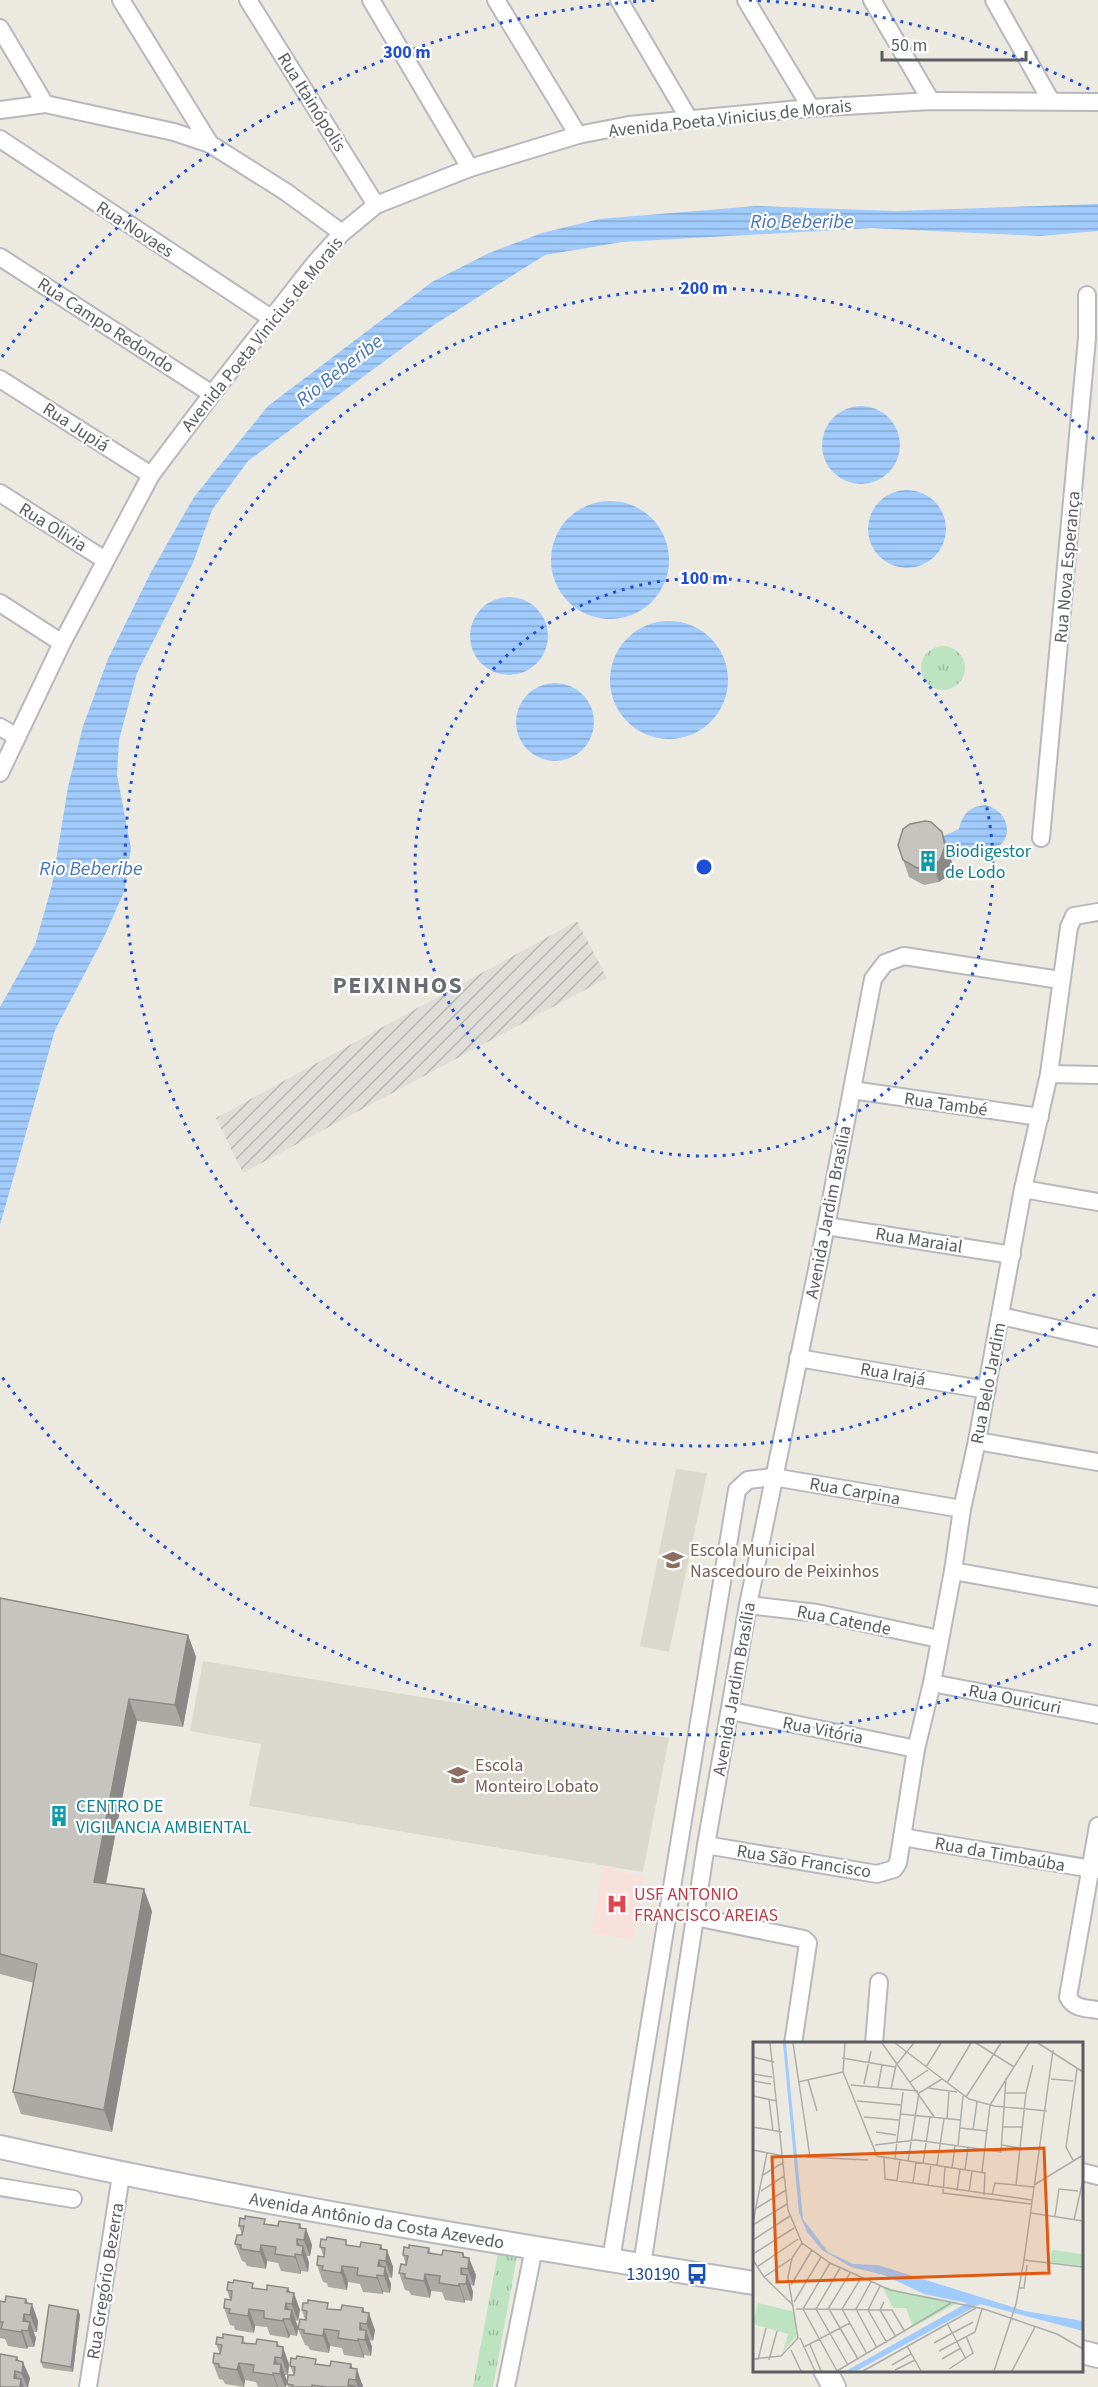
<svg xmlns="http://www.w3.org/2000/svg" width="1098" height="2387" font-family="'Source Sans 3',sans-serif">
<defs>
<pattern id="industrial-furrows" width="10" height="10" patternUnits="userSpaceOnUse" patternTransform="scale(1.5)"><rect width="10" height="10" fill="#dfddd8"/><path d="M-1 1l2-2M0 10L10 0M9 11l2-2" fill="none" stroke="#b8b6b3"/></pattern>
<pattern id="grass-tufts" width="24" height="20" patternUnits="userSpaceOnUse" patternTransform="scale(1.5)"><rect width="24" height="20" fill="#bde3c0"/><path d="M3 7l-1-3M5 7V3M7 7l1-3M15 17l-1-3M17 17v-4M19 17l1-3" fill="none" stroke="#9dbb9f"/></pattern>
<pattern id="water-rules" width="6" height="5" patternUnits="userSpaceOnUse" patternTransform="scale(1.5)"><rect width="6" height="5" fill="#a0cbfc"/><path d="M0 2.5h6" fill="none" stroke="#85a8cf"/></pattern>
</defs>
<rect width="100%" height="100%" fill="#eceae0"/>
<path fill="url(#industrial-furrows)" d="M577,921L607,978L243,1173L216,1118Z"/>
<g fill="#dbd9ce">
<path d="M676,1469L707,1473L669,1652L640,1646Z"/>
<path d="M203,1661L669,1738L643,1872L249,1806L261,1744L190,1731Z"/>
</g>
<path fill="#f9e1db" d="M603,1866L612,1867L611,1870L644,1875L633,1940L591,1933Z"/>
<g fill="url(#grass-tufts)">
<circle cx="943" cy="668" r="22"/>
<path d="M498,2253L517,2257L493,2387H473Z"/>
</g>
<g fill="url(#water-rules)">
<path d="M1098,204V231L1040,236L871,228L622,242L545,255L434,325L248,461L212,510L193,563L137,673L119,740L117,775L131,848L124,892L104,937L55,1030L0,1225V1007L35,945L52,885L68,787L83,726L108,659L151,572L194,497L268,406L432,282L489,253L542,233L599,219L756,206L896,211Z"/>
<circle cx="861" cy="445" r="39"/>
<circle cx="907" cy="529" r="39"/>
<circle cx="610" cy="560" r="59"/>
<circle cx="509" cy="636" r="39"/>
<circle cx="669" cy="680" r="59"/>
<circle cx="555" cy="722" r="39"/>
<path d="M986,805C995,808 1003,813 1006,823C1014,854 971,855 951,860L948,848L937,839L959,829C962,814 970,806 986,805Z"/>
</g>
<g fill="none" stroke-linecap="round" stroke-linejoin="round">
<defs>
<g id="street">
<path d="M121,0L210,144"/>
<path d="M248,0L376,205"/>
<path d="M371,0L470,168"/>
<path d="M496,0L578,135"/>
<path d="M619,0L689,119"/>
<path d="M746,0L811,108"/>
<path d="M872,0L931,101"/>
<path d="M994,0L1051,101"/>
<path d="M0,28L45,104"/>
<path d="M0,110L45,104L174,132L210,144L286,192L342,233"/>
<path d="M0,139L271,318"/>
<path d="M0,257L212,394"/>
<path d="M0,379L151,475"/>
<path d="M0,493L105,560"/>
<path d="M0,603L62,643"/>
<path d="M0,727L17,737"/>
<path d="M0,773L62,643L151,475L212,394L315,263L342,233L376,205L470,168L578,135L629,125L811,108L931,101L1098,102"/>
<path d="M1041,838L1087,338V295"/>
<path d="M1049,1074L1098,1075"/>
<path d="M852,1090L1040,1117"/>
<path d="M1023,1189L1098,1202"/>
<path d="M826,1226L1012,1255"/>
<path d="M1001,1316L1098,1338"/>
<path d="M798,1358L987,1390"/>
<path d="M977,1441L1098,1462"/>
<path d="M953,1571L1098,1597"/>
<path d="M748,1605L817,1613L939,1639"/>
<path d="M932,1683L1098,1715"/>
<path d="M731,1711L916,1749"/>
<path d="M1098,1826L1068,1997C1074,2009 1086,2008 1098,2010"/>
<path d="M902,1837L1098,1870"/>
<path d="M706,1845L877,1874L894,1869L898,1863L916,1749L932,1683L953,1571L962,1509L977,1441L1023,1189L1049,1074L1069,927L1074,916L1098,912"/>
<path d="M695,1917L804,1939L808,1943L793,2044"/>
<path d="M874,2044L879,1982"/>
<path d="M1082,2172L1098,2176"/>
<path d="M0,2187L73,2199"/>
<path d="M611,2260L737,1490L748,1480L773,1477L962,1509"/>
<path d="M642,2265L706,1845L748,1605L826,1226L873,979L885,963L904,956L1060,980"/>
<path d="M88,2387L121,2175"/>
<path d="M506,2387L534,2248"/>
</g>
<g id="secondary">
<path id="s1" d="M0,2147C249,2203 502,2243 754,2283"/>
<path d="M1082,2352L1098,2356"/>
<path d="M825,2370L834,2387"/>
</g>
</defs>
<use href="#street" stroke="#b6b8bd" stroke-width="20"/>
<use href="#secondary" stroke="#b6b9bf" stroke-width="26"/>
<use href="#street" stroke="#fff" stroke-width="16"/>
<use href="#secondary" stroke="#fff" stroke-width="22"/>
</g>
<g fill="#aaa9a3">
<path d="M942,832L948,849L952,863L946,877L939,882L924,885L909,877L898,845Z"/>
<path d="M0,1598L188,1635L196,1657L183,1727L137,1721L106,1884L152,1911L112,2132L21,2114L13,2092L34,1983L0,1974Z"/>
<path d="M267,2224L306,2229L312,2245L310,2256H307L309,2263L308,2272L301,2271V2274L281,2271L278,2263L267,2261L266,2269L247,2266L245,2262L242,2261L235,2244L242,2235L239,2226Z"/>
<path d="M348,2245L360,2247L381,2245L382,2249L387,2250L393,2267L392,2278L388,2277L391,2284L390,2293L383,2292V2294L363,2292L360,2284L348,2282L347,2290L328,2287L327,2283L323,2282L317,2265L324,2257L320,2247Z"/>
<path d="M409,2248H429L431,2254L465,2257L476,2275L474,2286L471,2285L473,2292L472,2301L465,2300V2303L445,2300L442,2292L431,2291L430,2298L411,2295L409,2291L405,2290L399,2273L406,2265L403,2255Z"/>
<path d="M288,2288L300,2310L298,2321L295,2320L298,2327L297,2336L290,2335L289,2338L270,2335L267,2327L255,2326L254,2333L235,2330L234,2326L230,2325L224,2308L230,2300L227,2290L255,2289L267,2290Z"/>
<path d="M26,2299L38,2321L37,2332H33L36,2338L34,2347H28L27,2349L8,2346L5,2339L0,2338V2301L5,2302Z"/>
<path d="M330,2309L364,2312L375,2330L373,2341L370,2340L372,2347L371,2356L364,2355V2358L344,2355L342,2348L330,2346L329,2353L310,2350L308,2346L305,2345L298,2329L305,2320L302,2310Z"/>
<path d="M78,2310L80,2315L73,2372L43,2368L41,2362Z"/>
<path d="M243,2337L245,2343L256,2344L277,2342L289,2364L288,2375H285L287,2381L286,2387H258L256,2382L245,2380L244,2387L225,2384L223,2380L219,2379L213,2363L220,2354L216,2344L223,2338Z"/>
<path d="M17,2357L18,2361L30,2378L28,2387H0Z"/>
<path d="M318,2364L330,2366L351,2364L352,2368L363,2385V2387H288L287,2384L294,2375L290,2366Z"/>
</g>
<g fill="#8b8985">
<path d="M942,832L948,849L952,863L946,877L939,882L933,865Z"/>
<path d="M188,1635L196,1657L183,1727L175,1705Z"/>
<path d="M129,1699L137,1721L102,1904L94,1882Z"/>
<path d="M144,1889L152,1911L112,2132L104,2110Z"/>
<path d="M300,2224L304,2237L306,2229L312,2245L310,2256L299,2228Z"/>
<path d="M297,2239L302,2252L303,2246L309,2263L308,2272L302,2255L297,2245Z"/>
<path d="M261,2245L267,2261L266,2269L260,2252Z"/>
<path d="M381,2245L386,2259L387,2250L393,2267L392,2278L380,2249Z"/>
<path d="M463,2253L468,2267L469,2258L476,2275L474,2286L463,2257Z"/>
<path d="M295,2254L301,2271V2274L295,2257Z"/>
<path d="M379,2260L384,2274L385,2267L391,2284L390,2293L384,2276L378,2266Z"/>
<path d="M342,2266L348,2282L347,2290L341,2273Z"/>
<path d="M461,2268L466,2282L467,2275L473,2292L472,2301L466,2284L461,2274Z"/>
<path d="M425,2274L431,2291L430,2298L424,2281Z"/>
<path d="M377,2275L383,2292V2294L377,2278Z"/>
<path d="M459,2284L465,2300V2303L459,2286Z"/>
<path d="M288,2288L293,2302L294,2293L300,2310L298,2321L287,2292Z"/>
<path d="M26,2299L31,2313L32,2304L38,2321L37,2332L25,2303Z"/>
<path d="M286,2303L291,2317L292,2310L298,2327L297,2336L290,2319L285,2309Z"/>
<path d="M363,2308L368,2322L369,2313L375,2330L373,2341L362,2312Z"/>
<path d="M249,2309L255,2326L254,2333L248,2316Z"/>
<path d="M78,2310L80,2315L73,2372L71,2367Z"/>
<path d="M24,2314L29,2328L30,2322L36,2338L34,2347L28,2331L23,2321Z"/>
<path d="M283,2319L290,2335L289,2338L283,2321Z"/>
<path d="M360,2323L365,2337L366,2330L372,2347L371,2356L365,2340L360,2330Z"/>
<path d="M324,2329L330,2346L329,2353L323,2336Z"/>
<path d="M22,2330L28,2347L27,2349L21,2332Z"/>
<path d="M358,2339L364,2355V2358L358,2341Z"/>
<path d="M277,2342L282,2356L283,2347L289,2364L288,2375L277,2346Z"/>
<path d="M17,2357L22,2371L23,2362L30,2378L28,2387H27L16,2360Z"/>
<path d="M275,2357L280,2371L281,2364L287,2381L286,2387H285L280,2374L274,2364Z"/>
<path d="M239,2363L245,2380L244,2387L237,2370Z"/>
<path d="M351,2364L356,2378L357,2369L363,2387H358L350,2368Z"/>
<path d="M15,2371L20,2385L21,2379L24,2387H18L14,2378Z"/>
<path d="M273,2373L278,2387H277L273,2375Z"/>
</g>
<g fill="#c6c4be" stroke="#8b8985" stroke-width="1.5">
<path d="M925,821L931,822L942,832L945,846L940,860L933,865L917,868L903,860L898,845L903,829L910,824Z"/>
<path d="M0,1598L188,1635L175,1705L129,1699L94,1882L144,1889L104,2110L13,2092L37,1964L0,1954Z"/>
<path d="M245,2216L265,2219L264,2224L278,2226L279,2221L300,2224L299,2228L306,2229L304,2240L297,2239V2245L303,2246L302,2255L295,2254V2257L275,2254L276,2247L261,2245L260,2252L241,2249V2245L235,2244L237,2235H242L244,2226H239L240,2218L245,2219Z"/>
<path d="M327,2237L346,2240V2245L360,2247L361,2242L381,2245L380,2249L387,2250L386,2261L379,2260L378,2266L385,2267L384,2276L377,2275V2278L357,2275L358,2268L342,2266L341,2273L322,2270L323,2266L317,2265L318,2256L324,2257L325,2248L320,2247L321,2239L326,2240Z"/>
<path d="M409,2245L429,2248L428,2253L442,2255L443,2250L463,2253V2257L469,2258L468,2269L461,2268V2274L467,2275L466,2284H459V2286L439,2283L440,2276L425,2274L424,2281L405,2278V2274L399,2273L401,2264L406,2265L408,2256L403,2255L404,2247L409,2248Z"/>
<path d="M234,2280L253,2283L252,2288L267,2290V2285L288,2288L287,2292L294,2293L292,2304L286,2303L285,2309L292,2310L290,2319H283V2321L264,2318V2311L249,2309L248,2316L229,2313L230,2309L224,2308L225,2299L231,2300L232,2291L227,2290L228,2282L233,2283Z"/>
<path d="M6,2296L26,2299L25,2303L32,2304L30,2315L24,2314L23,2321L30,2322L28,2331L22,2330L21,2332L1,2329L3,2322H0V2301L5,2302Z"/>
<path d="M308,2300L328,2303L327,2309L341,2310L342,2305L363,2308L362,2312L369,2313L367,2324L360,2323V2330H366L365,2340L358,2339V2341L338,2338L339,2331L324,2329L323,2336L304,2333V2330L298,2329L300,2319L306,2320L307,2311L302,2310L303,2303H308Z"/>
<path d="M49,2305L78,2310L71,2367L41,2362Z"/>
<path d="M223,2334L243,2337L242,2343L256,2344L257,2339L277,2342V2346L283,2347L282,2358L275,2357L274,2364H281L280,2374L273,2373V2375L253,2372L254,2365L239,2363L237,2370L219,2367V2364L213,2363L214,2353L220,2354L222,2345L216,2344L217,2337L223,2338Z"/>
<path d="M0,2354L17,2357L16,2360L23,2362L22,2373L15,2371L14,2378L21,2379L20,2387H0Z"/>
<path d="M297,2356L316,2359L315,2364L330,2366L331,2361L351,2364L350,2368L357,2369L356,2380L349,2379L348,2385L355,2386V2387H327L312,2385V2387H292L293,2385L287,2384L288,2375H294L295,2367L290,2366L291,2358L296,2359Z"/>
</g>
<g fill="none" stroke="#1d4ed8" stroke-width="3" stroke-dasharray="3 6">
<circle cx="704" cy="867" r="289"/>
<path d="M1095 1294A579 579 0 1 1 1095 440"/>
<path d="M1091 1644A868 868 0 0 1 2 1377M2 357A868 868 0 0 1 659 0M749 0A868 868 0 0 1 1091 90"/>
</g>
<defs>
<symbol id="building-bare" viewBox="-9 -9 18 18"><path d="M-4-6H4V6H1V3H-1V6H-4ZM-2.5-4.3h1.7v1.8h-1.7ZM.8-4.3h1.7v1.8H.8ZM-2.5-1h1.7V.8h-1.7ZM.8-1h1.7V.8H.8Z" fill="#0f9aa8" stroke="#fff" stroke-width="2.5" paint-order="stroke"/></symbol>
<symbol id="school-bare" viewBox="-9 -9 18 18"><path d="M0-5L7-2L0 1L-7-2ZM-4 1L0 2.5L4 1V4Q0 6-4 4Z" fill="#8d6e63" stroke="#fff" stroke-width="2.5" paint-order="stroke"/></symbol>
<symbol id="hospital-bare" viewBox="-9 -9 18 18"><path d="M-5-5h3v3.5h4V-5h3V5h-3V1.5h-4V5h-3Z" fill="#e0444e" stroke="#fff" stroke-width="2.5" paint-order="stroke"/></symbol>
<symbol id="bus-bare" viewBox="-9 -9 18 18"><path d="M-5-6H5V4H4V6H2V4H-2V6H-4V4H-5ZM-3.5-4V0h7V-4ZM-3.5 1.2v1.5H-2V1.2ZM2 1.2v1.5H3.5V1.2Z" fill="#1a4fb4" stroke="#fff" stroke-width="2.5" paint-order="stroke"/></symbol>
</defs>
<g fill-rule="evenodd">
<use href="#building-bare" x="913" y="846" width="30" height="30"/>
<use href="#school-bare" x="658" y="1545" width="30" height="30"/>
<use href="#school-bare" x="443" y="1760" width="30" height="30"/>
<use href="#building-bare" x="44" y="1801" width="30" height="30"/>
<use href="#hospital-bare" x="602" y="1889" width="30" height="30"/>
<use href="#bus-bare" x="682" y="2259" width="30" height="30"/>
</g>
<g text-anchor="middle" stroke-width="4.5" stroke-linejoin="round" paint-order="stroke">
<g font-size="18" fill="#595c61" stroke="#fff">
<text transform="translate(312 102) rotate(58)" y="6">Rua Itainópolis</text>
<text transform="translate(730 118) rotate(-6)" y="6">Avenida Poeta Vinicius de Morais</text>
<text transform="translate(135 229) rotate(33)" y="6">Rua Novaes</text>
<text transform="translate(106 325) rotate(33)" y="6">Rua Campo Redondo</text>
<text transform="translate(262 334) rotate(-51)" y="6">Avenida Poeta Vinicius de Morais</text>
<text transform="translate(76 427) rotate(33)" y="6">Rua Jupiá</text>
<text transform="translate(53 527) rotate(32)" y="6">Rua Olivia</text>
<text transform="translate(1067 567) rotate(-85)" y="6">Rua Nova Esperança</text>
<text transform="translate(946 1104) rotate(8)" y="6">Rua També</text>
<text transform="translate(828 1212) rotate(-79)" y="6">Avenida Jardim Brasília</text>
<text transform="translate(919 1240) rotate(9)" y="6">Rua Maraial</text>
<text transform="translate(893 1374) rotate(10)" y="6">Rua Irajá</text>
<text transform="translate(988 1383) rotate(-79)" y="6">Rua Belo Jardim</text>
<text transform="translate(855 1491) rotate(10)" y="6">Rua Carpina</text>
<text transform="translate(844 1620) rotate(11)" y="6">Rua Catende</text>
<text transform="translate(734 1689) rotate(-80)" y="6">Avenida Jardim Brasília</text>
<text transform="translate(1015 1699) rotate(11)" y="6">Rua Ouricuri</text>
<text transform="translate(823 1730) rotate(11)" y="6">Rua Vitória</text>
<text transform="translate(1000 1854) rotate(10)" y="6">Rua da Timbaúba</text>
<text transform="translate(804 1861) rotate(9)" y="6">Rua São Francisco</text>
<text dy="6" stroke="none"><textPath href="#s1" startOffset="384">Avenida Antônio da Costa Azevedo</textPath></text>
<text transform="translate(105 2281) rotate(-81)" y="6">Rua Gregório Bezerra</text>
</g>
<g font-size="18" fill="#0d838f" stroke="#fff" text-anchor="start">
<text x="945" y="857">Biodigestor<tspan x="945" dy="21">de Lodo</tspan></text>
<text x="76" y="1812">CENTRO DE<tspan x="76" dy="21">VIGILANCIA AMBIENTAL</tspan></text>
</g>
<g font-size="18" fill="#785e54" stroke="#fff" text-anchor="start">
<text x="690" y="1556">Escola Municipal<tspan x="690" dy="21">Nascedouro de Peixinhos</tspan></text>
<text x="475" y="1771">Escola<tspan x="475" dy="21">Monteiro Lobato</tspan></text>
</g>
<g font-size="18" fill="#be3a42" stroke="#fff" text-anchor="start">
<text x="634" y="1900">USF ANTONIO<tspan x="634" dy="21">FRANCISCO AREIAS</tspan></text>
</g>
<g font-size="18" fill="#164399" stroke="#fff" text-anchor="end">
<text x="680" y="2280">130190</text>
</g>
<g font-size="20" font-style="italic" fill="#4474bd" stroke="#fff">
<text x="802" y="228">Rio Beberibe</text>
<text transform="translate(339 370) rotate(-38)" y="7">Rio Beberibe</text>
<text x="91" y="875">Rio Beberibe</text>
</g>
<g font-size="24" font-weight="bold" letter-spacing="1.5" fill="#6a6d73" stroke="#fff">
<text x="398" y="993">PEIXINHOS</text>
</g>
</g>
<g transform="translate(753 2042)">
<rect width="330" height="330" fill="#eceae0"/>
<path d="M299,208L330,212V224L297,220ZM129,244L150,250L206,260L160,285L153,266H140ZM5,261L42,270L44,292L30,310L35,292L0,282Z" fill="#bde3c0"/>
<path d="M30,1H33L50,177L75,210L100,222L125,223L272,269L330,279V289L227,262L103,329H93L214,261L171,252L131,233L98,225L69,208L54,190L46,171Z" fill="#a0cbfc"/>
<path fill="none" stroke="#adada9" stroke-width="1.5" d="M17,1L35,168L49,201L77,221L137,248L231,267L304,292L330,307M40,1L57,115M92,1L90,30L124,114L232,131L231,153M129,1L182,76M142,1L216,57L241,64L294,69M223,1L261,25M285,1L330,30M0,15L21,20M89,16L142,25M173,25L188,1M0,32L19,35M298,37L320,39M55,38L64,69M0,39L18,42M45,40L90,30M157,40L175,28M194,41L218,1M111,42L118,9M98,43L165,49M125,45L129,23M175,46L204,50M138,47L143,23L161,1M253,51H272M0,54L24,59M213,55L248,1M16,58L20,89M104,59L148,63M147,72L208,78M111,75L146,78M194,77L196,50M0,85L29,90M250,85H270M207,86L234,89M220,88L224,60M123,90L143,93M122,103L163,98L248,110L253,36M249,103L267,106M205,104L210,54M0,108L31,114M53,115L115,118M131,116L132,137L279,158M142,116L150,50M320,118L313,105L324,27M155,119L166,51L189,37M170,121L177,75M184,123L191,77M192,125L190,151L278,162M199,126L202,104M212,128L215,106M229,130L237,63L276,1M10,133L31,120M144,139L147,117M160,141L163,120M263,143L273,51L280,23M281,143L330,113M175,144L178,122M8,149L31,134M204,149L207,127M216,150L219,129M239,153L242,141L281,145M4,166L33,148M278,171L330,179M302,174L306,147L325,149M321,178L330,138M0,180L14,111M0,183L34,162M0,198L37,174M0,212L41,186M0,218L11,235L41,264M271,218L330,225M77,221L50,267L84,329M4,225L45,197M87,226L63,267L95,323M11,235L38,217M108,236L89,267L114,312M118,240L103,267L124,306M38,243L59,208M127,244L115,268L134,301M266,246H271L274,223M41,260L68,215M131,260L127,268L143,295M43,267L139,268L152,290M75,267L97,231M76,267L105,317M194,281L213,317M47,296L62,329M181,301L220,280M57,303L68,329M154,304L168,329M51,305L97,281M38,308L48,329M186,309L222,290L229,267M0,317L28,314L45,296L35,235L39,216L49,201M189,317L208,306M5,318L13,286M16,318L24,289M139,323L158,312M196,327L220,311L213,294M142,328L162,318M84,329L198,261M110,329L223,266M241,329L263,262L271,218L300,8M259,329L282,285"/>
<path fill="#e15910" fill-opacity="0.15" stroke="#e15910" stroke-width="3" d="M291,106L296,231L24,240L19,115Z"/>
<rect width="330" height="330" fill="none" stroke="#595c61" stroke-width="3"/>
</g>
<circle cx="704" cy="867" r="9" fill="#1d4ed8" stroke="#fff" stroke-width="3"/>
<g font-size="18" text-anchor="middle" font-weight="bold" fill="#1d4ed8" stroke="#fff" stroke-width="4.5" stroke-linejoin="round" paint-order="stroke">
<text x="407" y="58">300 m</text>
<text x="704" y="294">200 m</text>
<text x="704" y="584">100 m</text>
</g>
<path d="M882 51v9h144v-9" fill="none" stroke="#595c61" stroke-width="3"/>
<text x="891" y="51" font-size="18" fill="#595c61" stroke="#ffffff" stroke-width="4.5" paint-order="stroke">50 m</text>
</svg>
